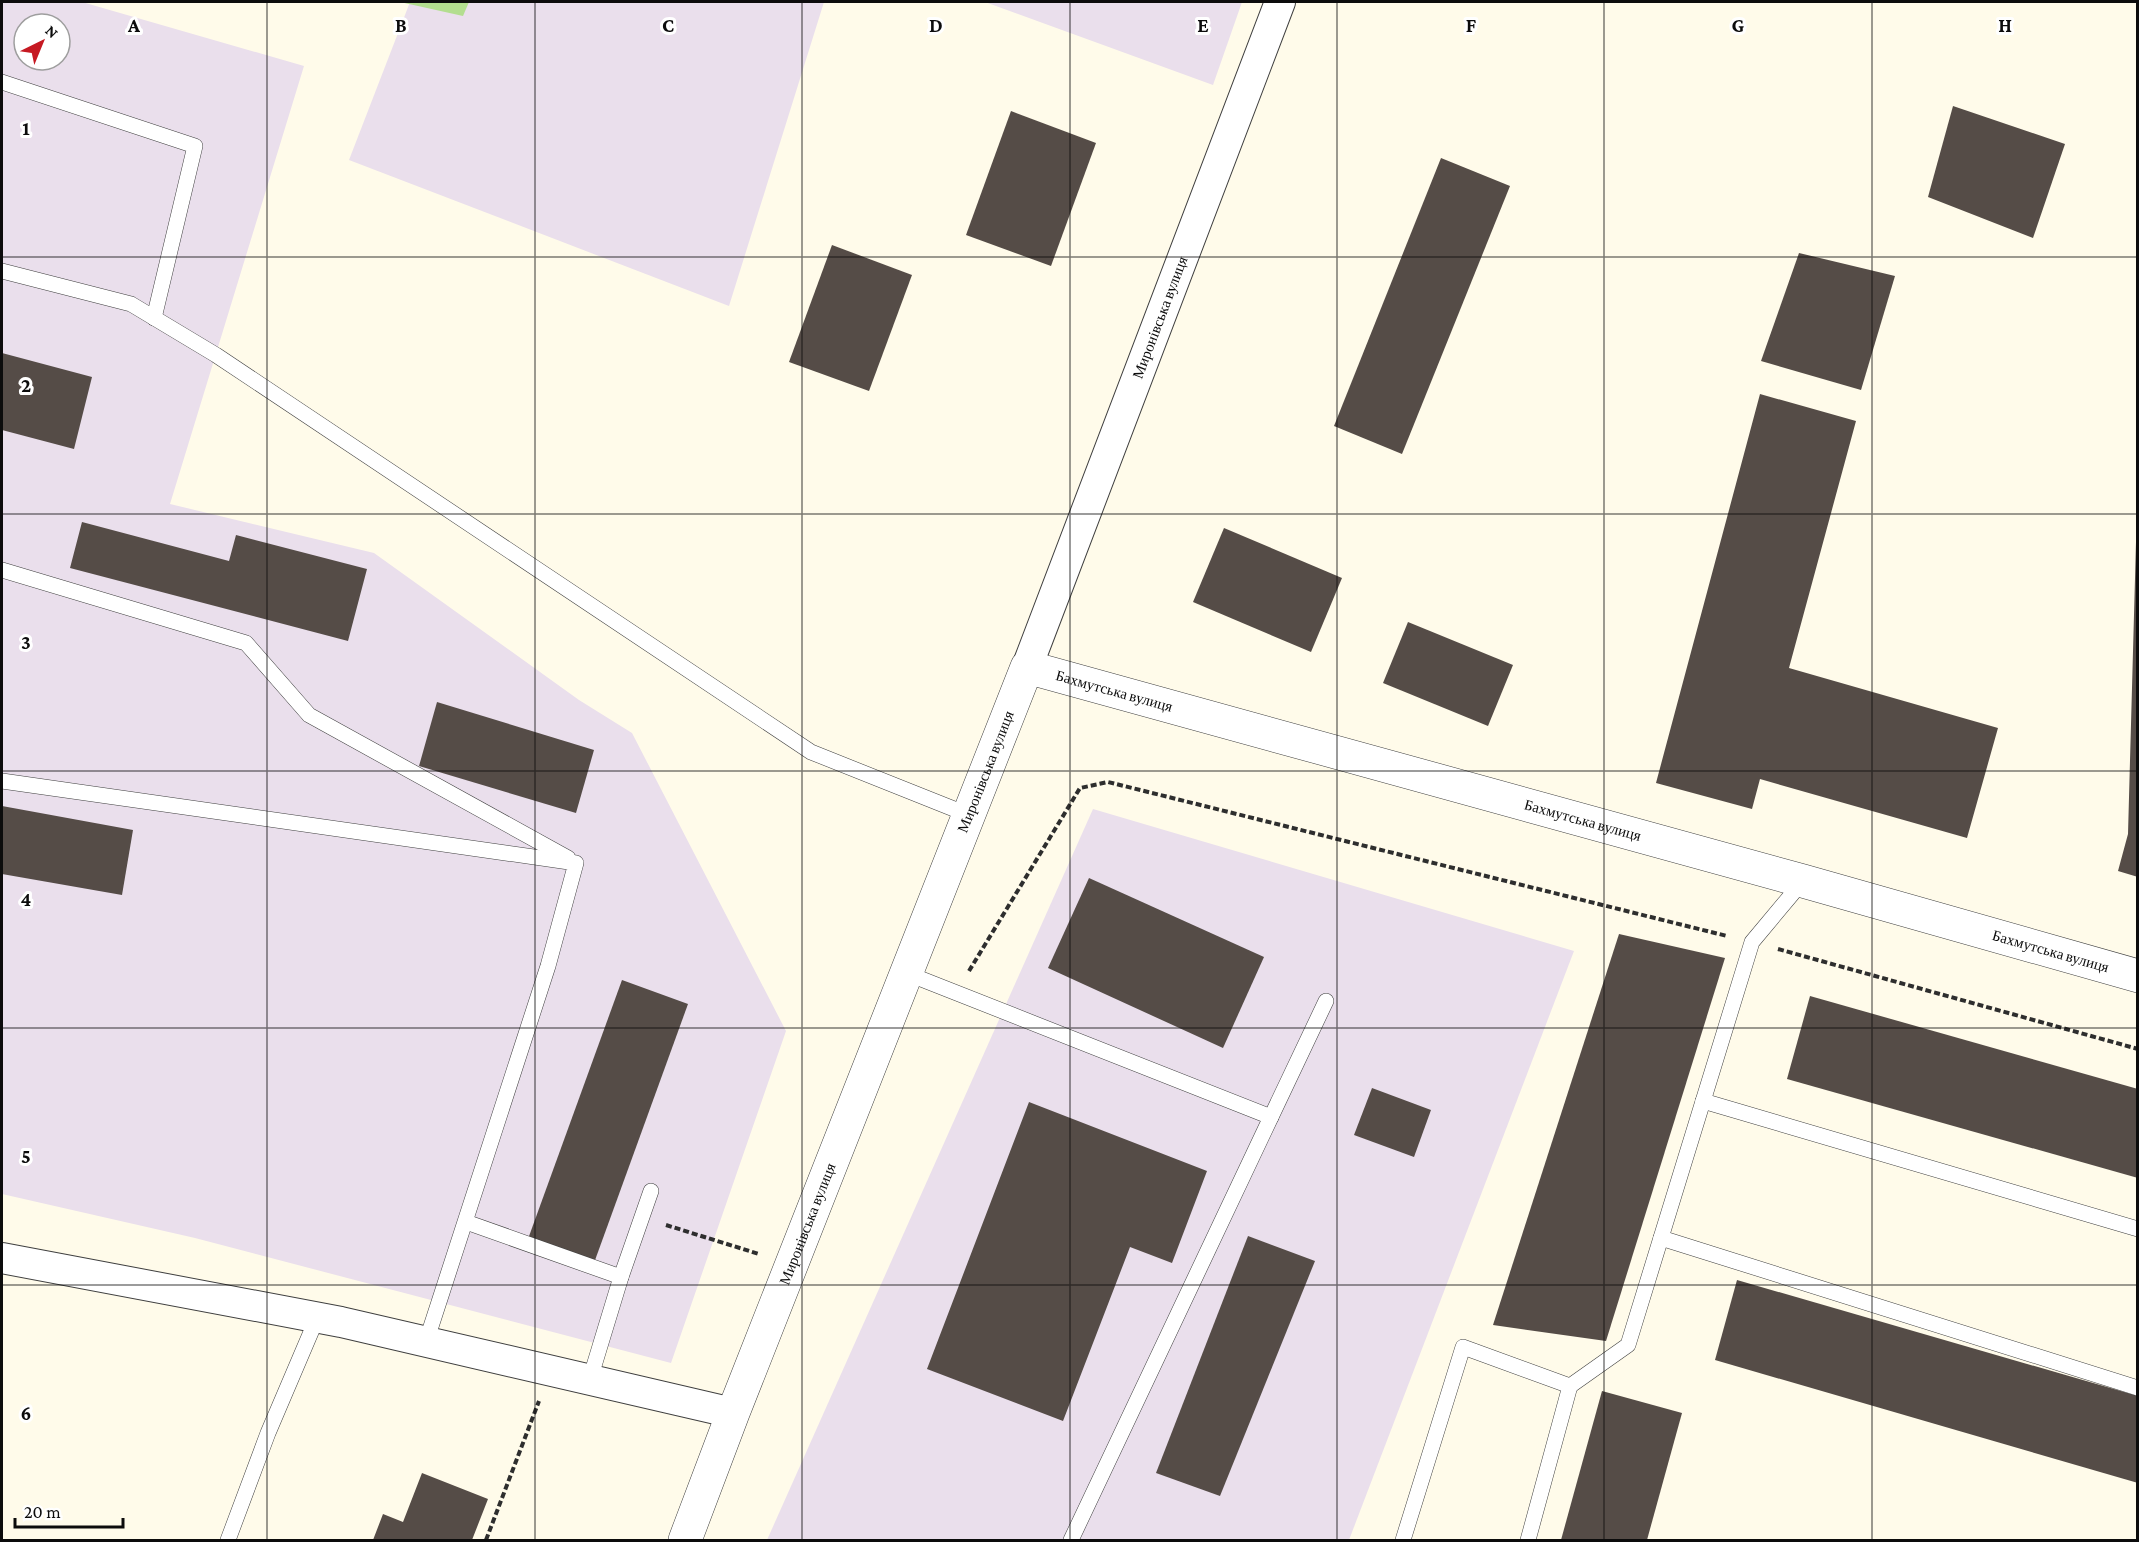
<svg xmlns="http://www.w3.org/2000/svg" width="2139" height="1542" font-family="'Crimson Pro',serif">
<rect width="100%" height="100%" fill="#fffbea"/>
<g fill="#eadfec" fill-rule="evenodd">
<path d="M2,2H82L304,66L170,504L374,553L579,700L632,733L786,1031L671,1363L195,1238L2,1194ZM24,24H60V60H24Z"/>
<path d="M410,2H824L729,306L349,160Z"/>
<path d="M985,2H1242L1213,85Z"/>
<path d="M1093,809L1574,951L1349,1540H767Z"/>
</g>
<path fill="#b3de8f" d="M400,2H469L463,16Z"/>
<g fill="#554c47">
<path d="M1953,106L2065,144L2033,238L1928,197Z"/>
<path d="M1011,111L1096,143L1051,266L966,235Z"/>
<path d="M1441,158L1510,186L1402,454L1334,426Z"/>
<path d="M832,245L912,275L869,391L789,362Z"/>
<path d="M1799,253L1895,276L1861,390L1761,361Z"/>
<path d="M2,353L92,377L74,449L2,430Z"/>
<path d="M1760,394L1856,421L1789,668L1998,728L1967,838L1760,779L1752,809L1656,783Z"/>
<path d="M82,522L229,561L236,535L367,569L348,641L70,568Z"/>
<path d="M1224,528L1342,578L1311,652L1193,602Z"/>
<path d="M2136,542H2138V877L2118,871L2128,834Z"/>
<path d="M1408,622L1513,665L1488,726L1383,683Z"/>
<path d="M437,702L594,750L576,813L419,766Z"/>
<path d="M2,806L133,830L122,895L2,874Z"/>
<path d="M1089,878L1264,957L1223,1048L1048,968Z"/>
<path d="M1619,934L1725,958L1606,1341L1493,1325Z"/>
<path d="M622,980L688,1004L594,1263L528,1239Z"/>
<path d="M1810,996L2138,1089V1178L1787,1079Z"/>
<path d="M1372,1088L1431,1110L1414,1157L1354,1135Z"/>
<path d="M1029,1102L1207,1171L1172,1263L1130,1247L1063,1421L927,1369Z"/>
<path d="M1248,1236L1315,1261L1220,1496L1156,1473Z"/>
<path d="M1737,1280L2138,1396V1483L1715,1360Z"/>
<path d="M1602,1391L1682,1413L1647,1540H1561Z"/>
<path d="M422,1473L488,1499L472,1540H373L383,1514L403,1522Z"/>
</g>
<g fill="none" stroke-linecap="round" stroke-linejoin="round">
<defs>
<g id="service">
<path d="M2,82L195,146L154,318"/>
<path d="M2,271L131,304L216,355L811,752L969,815"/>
<path d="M2,570L246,643L309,715L568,858"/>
<path d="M2,781L576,863L548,966L426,1342"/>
<path d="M906,973L1271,1117L1326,1001"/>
<path d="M1703,1101L2138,1229"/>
<path d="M466,1222L621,1277L590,1379"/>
<path d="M1661,1238L2138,1388"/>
<path d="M621,1277L651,1191"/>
<path d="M228,1540L268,1433L317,1318"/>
<path d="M1071,1540L1271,1117"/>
<path d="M1403,1540L1463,1347L1570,1386L1628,1345L1752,942L1803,881"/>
<path d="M1528,1540L1570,1386"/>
</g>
<g id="minor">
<path id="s1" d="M1027,667L1280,2"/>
<path d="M2,1258L341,1322L733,1413"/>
</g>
<g id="tertiary">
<path id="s2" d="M685,1540L733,1413L1027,667L1803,881L2138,976"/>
</g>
</defs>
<use href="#service" stroke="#3f3f3f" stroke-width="16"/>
<use href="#minor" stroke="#3f3f3f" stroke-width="32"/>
<use href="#tertiary" stroke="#3f3f3f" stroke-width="34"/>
<g stroke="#2e2e2e" stroke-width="4" stroke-dasharray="6 3" stroke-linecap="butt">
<path d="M1778,949L2138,1049"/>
<path d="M969,971L1080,788L1108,782L1727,936"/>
<path d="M666,1225L759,1254"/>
<path d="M486,1540L539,1401"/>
</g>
<use href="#service" stroke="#fff" stroke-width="15"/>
<use href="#minor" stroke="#fff" stroke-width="30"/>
<use href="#tertiary" stroke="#fff" stroke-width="33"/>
</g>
<path fill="none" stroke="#0c0c0c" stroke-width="1.5" stroke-opacity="0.55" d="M267,2V1540M535,2V1540M802,2V1540M1070,2V1540M1337,2V1540M1604,2V1540M1872,2V1540M2,257H2138M2,514H2138M2,771H2138M2,1028H2138M2,1285H2138"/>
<g text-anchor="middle" stroke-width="6" stroke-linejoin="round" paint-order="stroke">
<g font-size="15" fill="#0c0c0c" stroke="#fff">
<text dy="5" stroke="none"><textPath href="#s1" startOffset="374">Миронівська вулиця</textPath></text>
<text dy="5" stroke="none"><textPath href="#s2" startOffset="1028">Бахмутська вулиця</textPath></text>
<text dy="5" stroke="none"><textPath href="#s2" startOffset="825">Миронівська вулиця</textPath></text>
<text dy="5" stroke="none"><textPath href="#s2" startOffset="1514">Бахмутська вулиця</textPath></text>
<text dy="5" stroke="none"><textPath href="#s2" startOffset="2000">Бахмутська вулиця</textPath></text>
<text dy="5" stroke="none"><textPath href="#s2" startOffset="339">Миронівська вулиця</textPath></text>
</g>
</g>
<g font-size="20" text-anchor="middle" font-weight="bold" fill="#0c0c0c" stroke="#fff" stroke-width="6" stroke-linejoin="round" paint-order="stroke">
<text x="134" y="32">A</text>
<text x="401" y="32">B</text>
<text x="668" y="32">C</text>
<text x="936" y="32">D</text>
<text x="1203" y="32">E</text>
<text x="1471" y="32">F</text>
<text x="1738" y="32">G</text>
<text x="2005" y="32">H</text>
<text x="26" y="135">1</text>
<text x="26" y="392">2</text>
<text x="26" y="649">3</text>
<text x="26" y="906">4</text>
<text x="26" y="1163">5</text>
<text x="26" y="1420">6</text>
</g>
<rect width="2139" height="1542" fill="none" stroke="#0c0c0c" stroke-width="6"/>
<g transform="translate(42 42) rotate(43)"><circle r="28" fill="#ffffff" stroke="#9e9e9e" stroke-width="1.5"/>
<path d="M0-4.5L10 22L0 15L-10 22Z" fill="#c61922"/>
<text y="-9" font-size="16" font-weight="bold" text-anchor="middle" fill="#0c0c0c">N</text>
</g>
<path d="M15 1518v9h108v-9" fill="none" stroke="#0c0c0c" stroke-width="3"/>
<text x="24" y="1518" font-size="18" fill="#0c0c0c" stroke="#ffffff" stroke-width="4.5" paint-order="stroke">20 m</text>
</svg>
